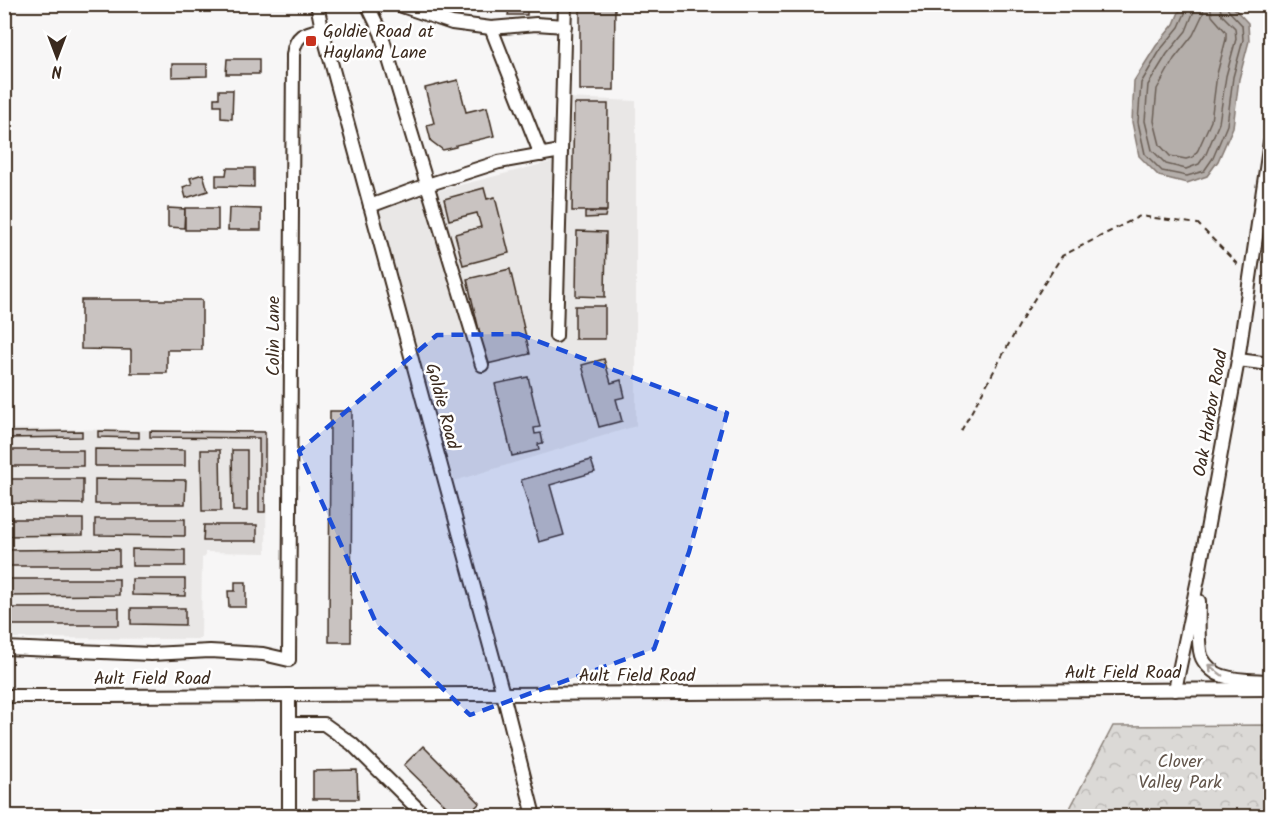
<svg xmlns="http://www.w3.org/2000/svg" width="1275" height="821" font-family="Kalam,sans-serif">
<defs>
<pattern id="forest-crowns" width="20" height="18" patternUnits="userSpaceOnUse" patternTransform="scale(1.5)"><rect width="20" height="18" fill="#dbd9d6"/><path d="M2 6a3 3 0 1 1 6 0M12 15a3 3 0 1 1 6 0" fill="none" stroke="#bdbab7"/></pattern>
</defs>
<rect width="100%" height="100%" fill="#f7f6f6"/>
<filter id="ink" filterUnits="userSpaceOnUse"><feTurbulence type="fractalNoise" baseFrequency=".0167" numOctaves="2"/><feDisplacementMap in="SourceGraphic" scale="12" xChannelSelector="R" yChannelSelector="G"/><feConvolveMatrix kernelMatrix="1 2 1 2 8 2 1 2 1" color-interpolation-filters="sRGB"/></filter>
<g filter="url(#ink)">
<g fill="#e9e7e6">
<path d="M567,98L636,101V426L454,481L378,206L566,158Z"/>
<path d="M5,429L267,431L266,553L205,552V557L202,558L201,639L5,638Z"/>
</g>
<path fill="url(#forest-crowns)" stroke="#8b827a" stroke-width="1.5" d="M1270,725V816H1066L1113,726Z"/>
<path fill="#b4aeaa" stroke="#847972" stroke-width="1.5" d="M1182,5H1231L1248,23L1249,41L1239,79L1233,127L1218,161L1207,176L1187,183L1159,176L1139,156L1132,122L1134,81L1156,46L1174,24Z"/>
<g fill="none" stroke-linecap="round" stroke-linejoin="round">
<g stroke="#6b5f56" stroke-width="1.5">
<path d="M1187,4V9L1179,27L1161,49L1141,83L1138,122L1145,154L1162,171L1187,176L1204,171L1213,158L1227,125L1233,77L1243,40L1242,25L1228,10L1227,4"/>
<path d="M1195,4L1194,11L1186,31L1167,54L1148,85L1145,121L1152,150L1166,164L1186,169L1199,164L1206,154L1219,123L1226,76L1236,39L1235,28L1222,15L1219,4"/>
<path d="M1204,4L1203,14L1193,35L1174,59L1157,89L1154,121L1160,145L1170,156L1186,159L1193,157L1198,150L1211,121L1217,74L1226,39V32L1212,16L1210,4"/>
</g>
</g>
<g fill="#c9c3c1" stroke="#3b2a1e" stroke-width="1.5">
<path d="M483,4H527V15H508L509,10H483Z"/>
<path d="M580,4H615L614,90H580Z"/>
<path d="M227,59H259V74H226Z"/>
<path d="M172,64H207V76L172,77Z"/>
<path d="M458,80L466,112L487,107L494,136L456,145V147L443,150L431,141L427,125L434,123L425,88Z"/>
<path d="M219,90H233L232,119L221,118V105H214V98H219Z"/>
<path d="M574,104H608L607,211H572Z"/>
<path d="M227,168H254V187L216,186V175H226Z"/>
<path d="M203,174L208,191L186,198L183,187L192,184L190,178Z"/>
<path d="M484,188L487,199L495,197L509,253L463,265L455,234L481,227L477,213L449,220L444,199Z"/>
<path d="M168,208L185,209L184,228L168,227Z"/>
<rect x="185" y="208" width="33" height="22"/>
<path d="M229,208L261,209V230H228Z"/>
<path d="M585,212H606L605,217L585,218Z"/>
<path d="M577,231L606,232L605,297L576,296Z"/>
<path d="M510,269L530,354L487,364L467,279Z"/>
<path d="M81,300H202V350H167V373H131V350L81,349Z"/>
<rect x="575" y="306" width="30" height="33"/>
<path d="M604,359L611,383L621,380L625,397L616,399L622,421L599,427L582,365Z"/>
<path d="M528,377L540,427L534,428L535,434L541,433L543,443L538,444L539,450L512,456L495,384Z"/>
<path d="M330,411H352L351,642H329Z"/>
<path d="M82,431V437L4,438V432Z"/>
<path d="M98,431L139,432V438L98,437Z"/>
<path d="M150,431L265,432V512H259V438L150,437Z"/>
<path d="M95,449L185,450V466H95Z"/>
<rect x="4" y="450" width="79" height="16"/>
<path d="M201,450H220L221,511H202Z"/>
<path d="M232,450H247V511H233Z"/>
<path d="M591,460L595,472L550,485L564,535L539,542L521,480Z"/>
<path d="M4,479H83V504L4,503Z"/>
<path d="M95,479L186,480L185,504H95Z"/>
<path d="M4,519H83V535L4,536Z"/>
<path d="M95,519H185V536L95,535Z"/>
<path d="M204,525H257V541H203Z"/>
<path d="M119,549V566H4V550Z"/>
<path d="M132,549L185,550V566H132Z"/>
<path d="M4,579H119V595L4,596Z"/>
<path d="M132,579H185V596L132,595Z"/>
<path d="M235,582H246V607H229L228,591H235Z"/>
<rect x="4" y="608" width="115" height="17"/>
<path d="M131,608H185V625L131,624Z"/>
<path d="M423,746L480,803L466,816H456L404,765Z"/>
<path d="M357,770L358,799H313V771Z"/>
</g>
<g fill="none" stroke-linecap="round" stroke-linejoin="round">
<defs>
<g id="minor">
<path d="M317,4L322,29L503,694L534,816"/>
<path d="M367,4L381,33L482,365"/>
<path d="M396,4L452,23L491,28L536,24L565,26"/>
<path d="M491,28L541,155"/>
<path d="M370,206L424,186L499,162L561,151"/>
<path d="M556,336L565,4"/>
<path d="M1238,360L1270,364"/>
<path d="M1199,601C1199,614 1197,648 1202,658C1206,666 1215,674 1223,676C1238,681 1255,680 1270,681"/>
<path d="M4,648L151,654L210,651L263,654L289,660L293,55C295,35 304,33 322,29"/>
<path d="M1175,690L1198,579L1238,360L1270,142"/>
<path d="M4,696C426,697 848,691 1270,689"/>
<path d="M289,697V816"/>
<path d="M290,724H324L352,744L425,816"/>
</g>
</defs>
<use href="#minor" stroke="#3b2a1e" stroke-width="16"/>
<path stroke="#3b2a1e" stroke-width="2" stroke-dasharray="6 4.5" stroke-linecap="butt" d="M961,431L1028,309L1062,256L1140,216L1198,224L1240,267"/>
<use href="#minor" stroke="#fff" stroke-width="12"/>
</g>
<defs><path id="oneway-shaft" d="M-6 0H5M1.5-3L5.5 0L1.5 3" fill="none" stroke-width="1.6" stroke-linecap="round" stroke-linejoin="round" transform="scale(1.5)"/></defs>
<use stroke="#a79f9a" href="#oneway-shaft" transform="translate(1215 670) rotate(-143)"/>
</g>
<path fill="#1d4ed8" fill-opacity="0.2" stroke="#1d4ed8" stroke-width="4.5" stroke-dasharray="12 8" stroke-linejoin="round" d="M519,334L727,413L689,552L654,649L470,715L377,625L299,451L437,335Z"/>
<rect fill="#c8321e" stroke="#fff" stroke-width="2" x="305" y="35" width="12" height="12" rx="3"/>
<g text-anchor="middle" stroke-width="5" stroke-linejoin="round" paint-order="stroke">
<g font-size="18" fill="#3b2a1e" stroke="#fff" text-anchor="start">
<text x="323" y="37">Goldie Road at<tspan x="323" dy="21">Hayland Lane</tspan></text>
</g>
<g font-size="18" fill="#3b2a1e" stroke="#fff">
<text transform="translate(273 336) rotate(-90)" y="6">Colin Lane</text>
<text transform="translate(443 406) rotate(75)" y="6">Goldie Road</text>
<text transform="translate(1210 413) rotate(-80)" y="6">Oak Harbor Road</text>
<text x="1123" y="678">Ault Field Road</text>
<text x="637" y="681">Ault Field Road</text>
<text x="152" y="684">Ault Field Road</text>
</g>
<g font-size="18" fill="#63564c" stroke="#fff">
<text x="1180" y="767">Clover<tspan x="1180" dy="21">Valley Park</tspan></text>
</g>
</g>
<rect width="1275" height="821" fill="none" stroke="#fff" stroke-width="24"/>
<rect x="12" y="12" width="1251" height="797" fill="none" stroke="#3b2a1e" stroke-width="2" filter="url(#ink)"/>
<g transform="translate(57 57) rotate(180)" stroke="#ffffff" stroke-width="4.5" paint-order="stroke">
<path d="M0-4.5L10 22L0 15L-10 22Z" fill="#3b2a1e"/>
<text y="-9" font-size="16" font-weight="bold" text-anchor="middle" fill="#3b2a1e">N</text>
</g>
</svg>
